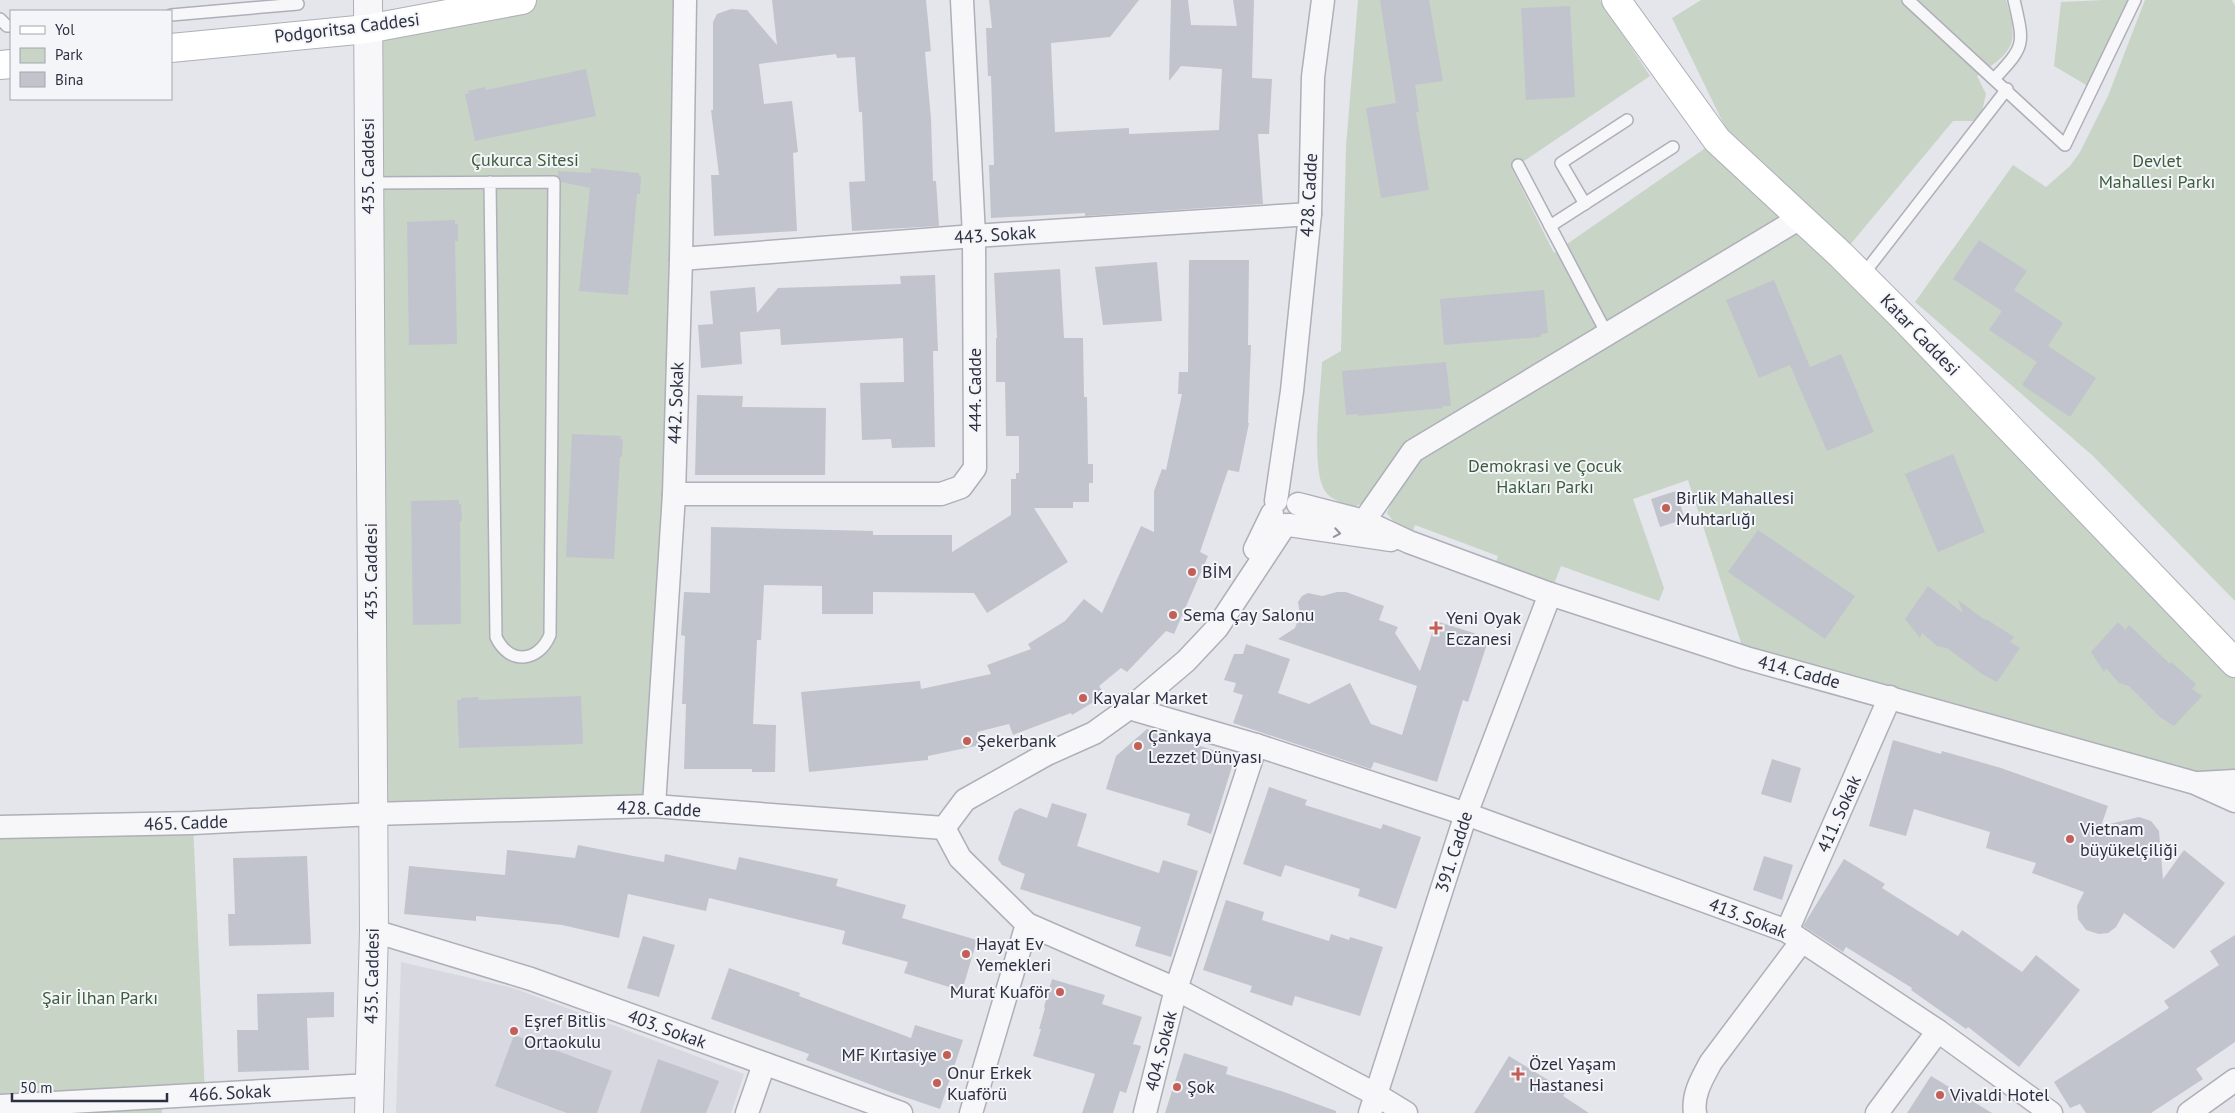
<svg xmlns="http://www.w3.org/2000/svg" width="2235" height="1113" font-family="'PT Sans',sans-serif">
<rect width="100%" height="100%" fill="#e5e6eb"/>
<path fill="#d7d8e0" d="M401,962L513,988L744,1074L731,1113H396Z"/>
<g fill="#c7d4c6">
<path d="M522,0H685L654,806L373,814L367,29Z"/>
<path d="M1358,0H1600L1650,76L1512,169L1554,253L1717,140L2235,663V781L2195,783L1746,658L1688,480L1633,499L1664,588L1659,601L1561,566L1550,594L1492,573L1498,556L1415,525L1409,542L1387,513L1412,453L1367,502L1350,508C1343,503 1329,498 1325,491C1310,468 1321,391 1322,362L1341,351L1346,147Z"/>
<path d="M1701,0H2006C2020,45 2013,51 1977,76L1986,94L1982,111L1974,121H1953L1849,246L1732,141L1672,18Z"/>
<path d="M2105,0H2135L2093,89L2054,66L2061,2Z"/>
<path d="M2145,0H2232L2235,6V601L2092,455L1915,302L2013,165L2046,187L2070,166L2080,152L2108,96Z"/>
<path d="M193,823L205,1095L162,1099V1113H0V827Z"/>
</g>
<g fill="#c2c4cd">
<path d="M772,0H926L931,51L925,52L931,119L933,181H936L939,226L852,231L849,182L865,181L862,112H859L855,57L837,58L836,54L759,64L764,104L792,101L798,152L793,153L797,231L714,236L711,175H719L711,110H713V22L717,14L731,9L747,10L777,45Z"/>
<path d="M989,0H1139L1110,37L1051,43L1055,132L1129,128V134L1219,130L1222,69L1181,66L1169,81L1171,0H1188L1191,25L1237,26L1233,0H1254L1252,78L1272,79L1269,134H1258L1263,204L1085,216V213L991,218L989,165H994L991,76H988L986,28H992Z"/>
<path d="M1380,0H1429L1443,81L1415,85L1419,112H1416L1429,190L1381,198L1366,108L1396,103Z"/>
<path d="M1570,6L1575,97L1526,100L1521,8Z"/>
<path d="M586,69L596,116L475,141L465,94L469,93L468,91L485,87L486,90Z"/>
<path d="M591,168L639,173V176H641L640,194H637L628,295L579,291L590,188L561,182L558,175V171L591,173Z"/>
<path d="M455,220V224H458V241H455L457,344L409,345L407,222Z"/>
<path d="M1979,240L2027,271L2014,290L2063,323L2048,346L2096,378L2070,417L2022,385L2037,362L1989,330L2002,311L1953,279Z"/>
<path d="M1189,260H1249L1248,345H1251L1248,423H1249L1239,472L1228,470L1200,552L1208,556L1174,634L1166,631L1127,672L1121,668L1099,686L1105,695L1072,715L1071,713L1013,735L1009,724L977,732L980,745L928,756V760L809,772L801,692L920,681L921,689L991,674L987,665L1031,649L1028,644L1065,621L1084,599L1102,613L1141,526L1154,532V491L1162,469L1166,470L1182,394H1178L1179,372H1188Z"/>
<path d="M1157,262L1162,321L1103,325L1095,267Z"/>
<path d="M1060,269L1064,338H1083L1084,397H1087L1088,464H1093V483H1089V502H1073V508H1034L1068,562L987,613L974,593L873,592V614H822V586L764,585L761,640H757L753,724L776,725L775,772H752V769H684L686,704H682L685,636L681,635L684,592L710,593L711,527L873,531V535H952V552L1011,515V479H1016V473H1019V436H1006L1005,382H996V338H997L994,273Z"/>
<path d="M935,275L938,351H933L935,447L892,448L891,439L862,440L860,383L904,382L903,338L781,345L780,329L740,332L742,364L701,368L698,325L713,324L710,291L755,287L757,313L778,288L901,284L900,276Z"/>
<path d="M1774,280L1810,367L1841,354L1874,432L1827,451L1790,365L1759,378L1726,300Z"/>
<path d="M1544,290L1548,333L1541,334V337L1444,345L1440,299Z"/>
<path d="M1446,362L1451,406H1443V408L1358,416V414L1346,415L1342,371Z"/>
<path d="M697,395L743,396L742,407L826,408L825,475H695Z"/>
<path d="M572,434L621,436L620,439H623L622,457H620L614,559L566,557Z"/>
<path d="M1953,454L1985,532L1938,552L1905,474Z"/>
<path d="M1676,491L1685,519L1660,527L1651,499Z"/>
<path d="M459,500V504H461L462,521H460L461,624L413,625L411,501Z"/>
<path d="M1758,530L1855,596L1825,639L1728,572Z"/>
<path d="M1928,586L1963,613L1958,600L1985,620L1986,619L2014,637L2010,642L2020,648L1997,682L1982,674L1947,648L1937,646L1922,633L1920,638L1905,619Z"/>
<path d="M1337,592H1346L1384,606L1379,620L1398,627L1395,633L1420,671L1436,621L1489,638L1468,702L1463,700L1437,782L1374,762L1371,769L1233,723L1243,695L1233,692L1236,683L1224,680L1234,654H1243L1246,644L1290,659L1278,693L1309,704L1350,683L1371,724L1402,735L1417,686L1278,639L1295,628L1300,615L1298,602L1302,596L1308,593L1322,596Z"/>
<path d="M2118,622L2125,630L2129,625L2170,664L2171,662L2196,684L2192,689L2202,696L2174,726L2160,717L2129,686L2119,683L2106,668L2104,672L2091,652Z"/>
<path d="M581,696L583,744L459,748L457,700H461V698L478,697L479,700Z"/>
<path d="M1147,729L1235,757L1211,834L1187,825L1190,814L1106,789L1116,756Z"/>
<path d="M1893,740L1941,754L1942,751L2001,768L2108,806L2101,826L2139,817L2151,821L2159,831L2163,879L2184,850L2225,883L2174,949L2124,913L2116,927L2108,933L2099,934L2086,930L2078,919L2077,906L2084,892L2032,873L2036,863L1986,848L1990,832L1914,809L1906,836L1869,826Z"/>
<path d="M1772,759L1801,768L1791,803L1761,794Z"/>
<path d="M1269,787L1307,800L1305,805L1381,829L1383,824L1421,837L1396,909L1358,896L1360,889L1285,865L1281,877L1243,864Z"/>
<path d="M1052,803L1087,814L1077,846L1159,873L1163,860L1198,871L1171,957L1135,946L1141,927L1020,889L1025,874L1002,865L998,859L1014,812L1020,808L1047,818Z"/>
<path d="M578,845L664,862L665,854L736,870L739,857L838,879L836,886L906,905L902,918L977,940L962,991L904,973L908,962L842,944L845,931L709,898L706,911L628,894L619,938L562,925L476,916V921L404,914L409,866L505,875L507,850L575,858Z"/>
<path d="M307,856L311,944L229,946L228,914H235L233,858Z"/>
<path d="M1764,856L1793,865L1782,900L1753,890Z"/>
<path d="M1844,859L1885,884L1882,888L1958,936L1962,930L2022,972L2036,955L2080,990L2019,1067L1968,1027L1966,1029L1911,990L1912,988L1846,947L1843,952L1803,926Z"/>
<path d="M1226,900L1264,912L1262,920L1329,941L1331,934L1349,940L1350,937L1383,947L1360,1016L1295,996L1292,1006L1250,992L1252,986L1203,970Z"/>
<path d="M2235,935V1042L2196,1069L2203,1079L2151,1113H2086L2080,1104L2070,1108L2054,1082L2169,1008L2164,1001L2219,965L2210,951Z"/>
<path d="M643,936L675,945L659,997L627,988Z"/>
<path d="M729,968L800,993L799,996L911,1038L915,1025L963,1040L940,1109L893,1093L806,1060L809,1054L711,1019Z"/>
<path d="M1052,979L1105,995L1102,1004L1142,1017L1133,1044L1141,1046L1126,1093L1120,1091L1113,1113H1082L1095,1074L1033,1056L1041,1029H1039L1045,1008L1044,1007Z"/>
<path d="M334,992V1017L307,1018L309,1070L238,1072L237,1030H258L257,994Z"/>
<path d="M514,1035L612,1071L597,1113H567L495,1086Z"/>
<path d="M1184,1053L1228,1067L1226,1074L1284,1092L1336,1111V1113H1165Z"/>
<path d="M1509,1056L1566,1091L1563,1096L1589,1113H1474Z"/>
<path d="M658,1059L719,1081L706,1113H640Z"/>
<path d="M1931,1076L1992,1113H1907Z"/>
</g>
<g fill="none" stroke-linecap="round" stroke-linejoin="round">
<defs>
<g id="service">
<path d="M1908,0L2065,145L2135,0"/>
<path d="M171,15L298,4"/>
<path d="M0,19L7,26H11"/>
<path d="M1995,78C2026,45 2024,44 2014,0"/>
<path d="M1518,165L1607,334"/>
<path d="M368,183L554,182L550,635C538,663 509,665 496,637L490,182"/>
<path d="M1585,204L1561,163L1627,120"/>
<path d="M1550,226L1673,147"/>
<path d="M1862,276L2007,89"/>
</g>
<g id="minor">
<path d="M681,259L974,236L1310,214"/>
<path d="M674,494H941L961,487L975,468L974,236L962,0"/>
<path d="M1276,501L1292,391L1310,214L1313,77L1323,0"/>
<path d="M1298,504L1364,521L1409,542L1550,594L1746,658L2195,783L2235,801"/>
<path d="M1364,521L1413,451L1800,218"/>
<path d="M1289,525L1391,540"/>
<path d="M1255,549L1272,514"/>
<path d="M1129,708L1256,745"/>
<path d="M2199,783L2235,781"/>
<path d="M654,806L674,494L681,259L685,0"/>
<path d="M0,827L193,823L373,814L654,806L944,828"/>
<path d="M944,828L960,858L1027,924L1176,989L1375,1094L1406,1113"/>
<path d="M944,828L965,800L1047,754L1094,733L1140,700L1186,661L1217,628L1285,525"/>
<path d="M374,931L531,979L901,1113"/>
<path d="M1787,931L1890,697"/>
<path d="M0,1106L370,1085"/>
<path d="M747,1113L764,1064"/>
<path d="M971,1113L1027,924"/>
<path d="M1145,1113L1176,989L1256,745L1466,814L1787,931L1938,1031L2051,1113"/>
<path d="M1370,1113L1466,814L1550,594"/>
<path d="M1695,1113C1692,1094 1703,1077 1711,1062L1802,941"/>
<path d="M1877,1113L1938,1031"/>
<path d="M2189,1113L2235,1080"/>
</g>
<path id="tertiary" d="M368,0L374,931L369,1113"/>
<g id="secondary">
<path d="M1616,0L1717,140L1841,255L1902,316L2235,663"/>
<path d="M171,48L367,29L522,0"/>
<path d="M0,65L11,64"/>
</g>
</defs>
<use href="#service" stroke="#aeafb8" stroke-width="14"/>
<use href="#minor" stroke="#aeafb8" stroke-width="25"/>
<use href="#tertiary" stroke="#aeafb8" stroke-width="30"/>
<use href="#secondary" stroke="#aeafb8" stroke-width="30"/>
<use href="#service" stroke="#f7f7fa" stroke-width="11"/>
<use href="#minor" stroke="#f7f7fa" stroke-width="22"/>
<use href="#tertiary" stroke="#f7f7fa" stroke-width="28"/>
<use href="#secondary" stroke="#fff" stroke-width="28"/>
</g>
<defs><path id="oneway-chevron" d="M-2-3.5L2.5 0L-2 3.5" fill="none" stroke-width="1.6" stroke-linecap="round" stroke-linejoin="round" transform="scale(1.25)"/></defs>
<use stroke="#92949e" href="#oneway-chevron" transform="translate(1337 533) rotate(10)"/>
<g fill="#c35f56" stroke="#f4f5f8" stroke-width="2">
<circle cx="1666" cy="508" r="5"/>
<circle cx="1192" cy="572" r="5"/>
<circle cx="1173" cy="615" r="5"/>
<path d="M1433.5 620.5h5v5h5v5h-5v5h-5v-5h-5v-5h5z"/>
<circle cx="1083" cy="698" r="5"/>
<circle cx="967" cy="741" r="5"/>
<circle cx="1138" cy="746" r="5"/>
<circle cx="2070" cy="839" r="5"/>
<circle cx="966" cy="954" r="5"/>
<circle cx="1060" cy="992" r="5"/>
<circle cx="514" cy="1031" r="5"/>
<circle cx="947" cy="1055" r="5"/>
<path d="M1515.5 1066.5h5v5h5v5h-5v5h-5v-5h-5v-5h5z"/>
<circle cx="937" cy="1083" r="5"/>
<circle cx="1177" cy="1087" r="5"/>
<circle cx="1940" cy="1095" r="5"/>
</g>
<g text-anchor="middle" stroke-width="4" stroke-linejoin="round" paint-order="stroke">
<g font-size="18" fill="#2d3042" stroke="#f4f5f8">
<text transform="translate(347 28) rotate(-7)" y="6">Podgoritsa Caddesi</text>
<text transform="translate(368 166) rotate(-90)" y="6">435. Caddesi</text>
<text transform="translate(1309 195) rotate(-87)" y="6">428. Cadde</text>
<text transform="translate(995 235) rotate(-4)" y="6">443. Sokak</text>
<text transform="translate(1920 335) rotate(46)" y="6">Katar Caddesi</text>
<text transform="translate(975 390) rotate(-90)" y="6">444. Cadde</text>
<text transform="translate(676 403) rotate(-88)" y="6">442. Sokak</text>
<text transform="translate(371 571) rotate(-90)" y="6">435. Caddesi</text>
<text transform="translate(1799 672) rotate(15)" y="6">414. Cadde</text>
<text transform="translate(659 809) rotate(2)" y="6">428. Cadde</text>
<text transform="translate(1839 814) rotate(-66)" y="6">411. Sokak</text>
<text transform="translate(186 823) rotate(-2)" y="6">465. Cadde</text>
<text transform="translate(1454 852) rotate(-72)" y="6">391. Cadde</text>
<text transform="translate(1748 918) rotate(21)" y="6">413. Sokak</text>
<text transform="translate(372 976) rotate(-89)" y="6">435. Caddesi</text>
<text transform="translate(667 1029) rotate(20)" y="6">403. Sokak</text>
<text transform="translate(1161 1051) rotate(-76)" y="6">404. Sokak</text>
<text transform="translate(230 1093) rotate(-3)" y="6">466. Sokak</text>
</g>
<g font-size="18" fill="#3c5d3d" stroke="#f4f5f8">
<text x="525" y="166">Çukurca Sitesi</text>
<text x="2157" y="167">Devlet<tspan x="2157" dy="21">Mahallesi Parkı</tspan></text>
<text x="1545" y="472">Demokrasi ve Çocuk<tspan x="1545" dy="21">Hakları Parkı</tspan></text>
<text x="100" y="1004">Şair İlhan Parkı</text>
</g>
<g font-size="18" fill="#2d3042" stroke="#f4f5f8" text-anchor="start">
<text x="1676" y="504">Birlik Mahallesi<tspan x="1676" dy="21">Muhtarlığı</tspan></text>
<text x="1202" y="578">BİM</text>
<text x="1183" y="621">Sema Çay Salonu</text>
<text x="1446" y="624">Yeni Oyak<tspan x="1446" dy="21">Eczanesi</tspan></text>
<text x="1093" y="704">Kayalar Market</text>
<text x="1148" y="742">Çankaya<tspan x="1148" dy="21">Lezzet Dünyası</tspan></text>
<text x="977" y="747">Şekerbank</text>
<text x="2080" y="835">Vietnam<tspan x="2080" dy="21">büyükelçiliği</tspan></text>
<text x="976" y="950">Hayat Ev<tspan x="976" dy="21">Yemekleri</tspan></text>
<text x="1050" y="998" text-anchor="end">Murat Kuaför</text>
<text x="524" y="1027">Eşref Bitlis<tspan x="524" dy="21">Ortaokulu</tspan></text>
<text x="937" y="1061" text-anchor="end">MF Kırtasiye</text>
<text x="1529" y="1070">Özel Yaşam<tspan x="1529" dy="21">Hastanesi</tspan></text>
<text x="947" y="1079">Onur Erkek<tspan x="947" dy="21">Kuaförü</tspan></text>
<text x="1187" y="1093">Şok</text>
<text x="1950" y="1101">Vivaldi Hotel</text>
</g>
</g>
<rect x="10" y="10" width="162" height="90" fill="#f4f5f8" stroke="#a4a6af"/>
<rect x="20" y="26" width="25" height="8" fill="#ffffff" stroke="#a4a6af"/>
<text x="55" y="35" font-size="15" fill="#2d3042">Yol</text>
<rect x="20" y="48" width="25" height="15" fill="#c7d4c6" stroke="#a4a6af"/>
<text x="55" y="60" font-size="15" fill="#2d3042">Park</text>
<rect x="20" y="72" width="25" height="15" fill="#c2c4cd" stroke="#a4a6af"/>
<text x="55" y="85" font-size="15" fill="#2d3042">Bina</text>
<path d="M12 1093v8h155v-8" fill="none" stroke="#2d3042" stroke-width="2.5"/>
<text x="20" y="1093" font-size="15" fill="#2d3042" stroke="#f4f5f8" stroke-width="4" paint-order="stroke">50 m</text>
</svg>
